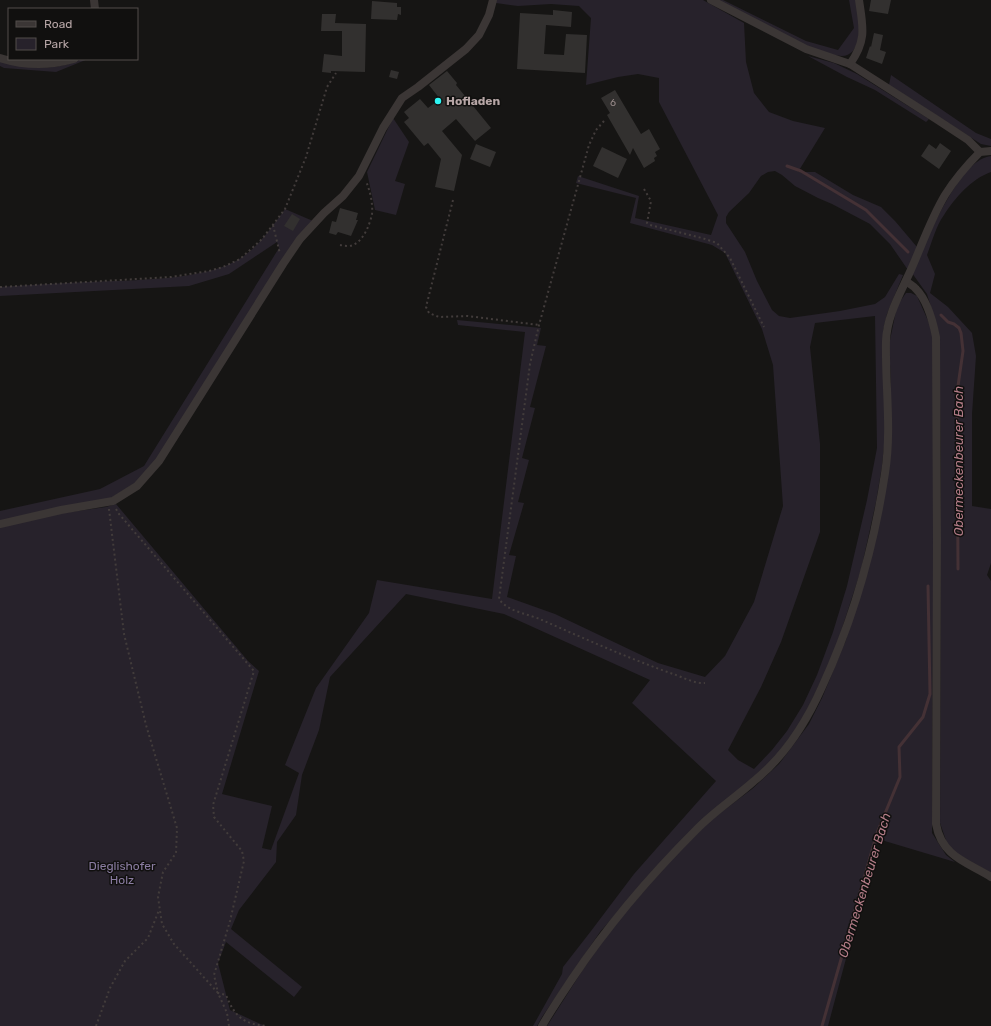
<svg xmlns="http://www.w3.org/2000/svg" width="991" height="1026" font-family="Rubik,sans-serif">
<rect width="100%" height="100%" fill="#161514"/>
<g fill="#27222b" fill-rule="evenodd">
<path d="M496,0H703L744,23L746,62L754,93L769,112L793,121L825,128L798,172H815L853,195L881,207L895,221L917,247L908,270L890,244L870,224L832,204L818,198L795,186L782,175L775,171L768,172L761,176L749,193L729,212L726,217V223L745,252L757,281L772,310L779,316L790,318L840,311L875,304L885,297L899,274L903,275L887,314L883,331L885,436L882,466L876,502L861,570L832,659L800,724L772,761L628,900L600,932L542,1017L537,1026H533L562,974L563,967L591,931L634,874L716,781L632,703L650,680L504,614L406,594L330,677L319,730L302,775L296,815L277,842L276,862L239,910L231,929L302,987L294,997L226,942L218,963L230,1010L265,1026H0V527L63,513L106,507L116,504L248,661L259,671L222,794L272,806L262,848L271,850L299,773L285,765L316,688L369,613L377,580L492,599L525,332L458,325L457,320L541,328L537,345L546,346L530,407L535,408L522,458L529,460L518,502L524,503L509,555L516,556L507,597L555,614L658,663L705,677L725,656L754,602L783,506L773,365L762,329L725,253L712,245L630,223L636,198L576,183L578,176L639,196L635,218L711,235L718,215L659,102V78L638,74L618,77L586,85L591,18L579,6L551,4L518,6L496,3ZM875,316L877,448L867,500L847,586L833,632L817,675L803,705L787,731L772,750L754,769L738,760L728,750L761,687L781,642L820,532V444L810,347L815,323Z"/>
<path d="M717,0H723L806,41L838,50L854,28L849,0H856C857,15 864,37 853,51C850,54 846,56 842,56C836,56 828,53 821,51C785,39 751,18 717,0Z"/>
<path d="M808,56L834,63L857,74L929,119L926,122L875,90L847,77Z"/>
<path d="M83,59H88L56,72L4,68L0,66V61C33,68 50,72 83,59Z"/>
<path d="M891,75L976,133L991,139V146L981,144L889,85Z"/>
<path d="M393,118L409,142L395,181L405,184L396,215L375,210L367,172Z"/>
<path d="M991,156V172C971,179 955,198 944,215C936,226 932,242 927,255L935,274L930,293L948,307L972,333L976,356L972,414V506L991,509V563L987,575L991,581V873L954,852L947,843L940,823L941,472L939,333L927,294L912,273C925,246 958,159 991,156Z"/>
<path d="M285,209L313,221L154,463L135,483L111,498L0,522V511L100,489L144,466L279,248L277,242L229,274L189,286L0,296V287C29,285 59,283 88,282C129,280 207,281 241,258C259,246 272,227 285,209Z"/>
<path d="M906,293H911L917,296L930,325L933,339L934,409L932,833L946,855L955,862L878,839L828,1026H547L582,971L613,927L670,861L711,820L752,789L779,764L809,724L822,698L846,640L891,453V383L889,345L897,306Z"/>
</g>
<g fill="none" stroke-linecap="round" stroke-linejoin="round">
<g stroke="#443135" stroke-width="3">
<path d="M787,166L801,171L866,210L908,252"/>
<path d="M941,315L948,322L954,324L959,328L961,333L963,351L957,393L958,569"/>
<path d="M822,1026L877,833L900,777L899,747L923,717L930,694L928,586"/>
</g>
</g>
<g fill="#32302f">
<path d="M871,0H891L888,14L869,11Z"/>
<path d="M372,1L397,3V7H401V15L398,14L397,20L371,19Z"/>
<path d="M553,10L572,12L571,27L546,25L544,54L564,55L566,34L587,35L585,73L517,69L520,13L553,15Z"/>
<path d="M322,14H336L335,23L366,24L365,72L331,71V73L322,72L324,54L342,56V31H321Z"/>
<path d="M874,33L883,35L880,50L886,52L882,64L866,58L870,46L871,47Z"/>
<path d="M391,70L399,72L397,79L389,77Z"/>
<path d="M447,71L457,83L456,85L491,128L475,141L456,119L442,131L462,155L454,191L435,187L441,159L428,143L424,146L404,122L409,118L404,112L420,99L428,108L440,99L429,85Z"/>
<path d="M615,90L641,134L649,129L660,149L655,152L657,156L654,158L655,161L644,168L633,148L630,155L607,115L610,113L601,98Z"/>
<path d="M940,143L951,151L939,169L921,156L929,144L936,149Z"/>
<path d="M476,144L496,152L490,167L470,159Z"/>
<path d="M602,147L627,159L618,178L593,166Z"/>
<path d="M340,208L358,213L356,220H358L351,236L338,232L336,235L329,233L332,221L336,222Z"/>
<path d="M292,214L300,219L293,231L284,226Z"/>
</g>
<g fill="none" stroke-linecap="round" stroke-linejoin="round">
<g stroke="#423c3b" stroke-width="2" stroke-dasharray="2 3" stroke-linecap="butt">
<path d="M604,121L596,130L589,145L539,325L530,364L499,599C508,612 529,614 542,620C585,639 628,658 673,674C682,677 695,684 705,683"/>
<path d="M644,189L651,201L647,223L650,225L702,238L717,243L730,258L764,327"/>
<path d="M453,200L426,307L429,313L439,317L468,316L539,325"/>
<path d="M273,225L280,254"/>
<path d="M340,245C345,246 351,247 355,244C364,239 370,224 372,214C373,203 370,191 366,181"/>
<path d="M0,287L171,277L209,271L223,267L240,259L262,239L285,209L306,157L327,87L336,73"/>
<path d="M109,509L124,634L146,725L177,828L176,853L163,872L158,897L162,924L174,944L218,993L227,1013L229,1026"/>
<path d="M116,509L119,514L254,671L213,805L214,817L242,851L244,861L230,921L214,975L218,993L226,995C235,1017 243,1024 267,1026"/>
<path d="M96,1026L110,988L125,961L148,938L159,910"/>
</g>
<g stroke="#3b3635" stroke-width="8">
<path d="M94,0L95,9"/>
<path d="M711,0L806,49L850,64L936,119L968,140L980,152"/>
<path d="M0,58C25,66 49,66 74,59"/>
<path d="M850,64C867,40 863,27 859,0"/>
<path d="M906,281C909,284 914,286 916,289C927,300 933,322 936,337L937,540L936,824C942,857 967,862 991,877"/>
<path d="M0,524L61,510L113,501L137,486L159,461L283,264L300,239L324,213L343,196L359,176L383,128L402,98L418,87L466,49L479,35L489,15L493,0"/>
<path d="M542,1026C551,1010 562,994 572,979C608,925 650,876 696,830C713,812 735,798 754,781C785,756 806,723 822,687C853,620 874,546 885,473C892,429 885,385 886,341C887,316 899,296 909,274C921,248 930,220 945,195C955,179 967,165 980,152L991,151"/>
</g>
</g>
<circle fill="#2ef5f3" stroke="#11100f" stroke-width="1.5" cx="438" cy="101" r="4"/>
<g text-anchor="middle" stroke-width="3" stroke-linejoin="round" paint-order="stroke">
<g font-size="10" fill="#968888">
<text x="613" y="106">6</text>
</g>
<g font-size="12" font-weight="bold" fill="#b7a6a6" stroke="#11100f" text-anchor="start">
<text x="446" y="105">Hofladen</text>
</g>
<g font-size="12" fill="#8b7da2" stroke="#11100f">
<text x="122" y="870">Dieglishofer<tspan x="122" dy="14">Holz</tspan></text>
</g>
<g font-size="13" font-style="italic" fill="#b37c87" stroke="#11100f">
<text transform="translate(958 461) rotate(-90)" y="5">Obermeckenbeurer Bach</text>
<text transform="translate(864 885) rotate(-73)" y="5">Obermeckenbeurer Bach</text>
</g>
</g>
<rect x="8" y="8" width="130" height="52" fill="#11100f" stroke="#534c4b"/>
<rect x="16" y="21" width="20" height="6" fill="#3b3635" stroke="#534c4b"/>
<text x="44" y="28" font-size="12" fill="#b7a6a6">Road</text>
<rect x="16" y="38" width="20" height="12" fill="#27222b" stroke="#534c4b"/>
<text x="44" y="48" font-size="12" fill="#b7a6a6">Park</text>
</svg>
